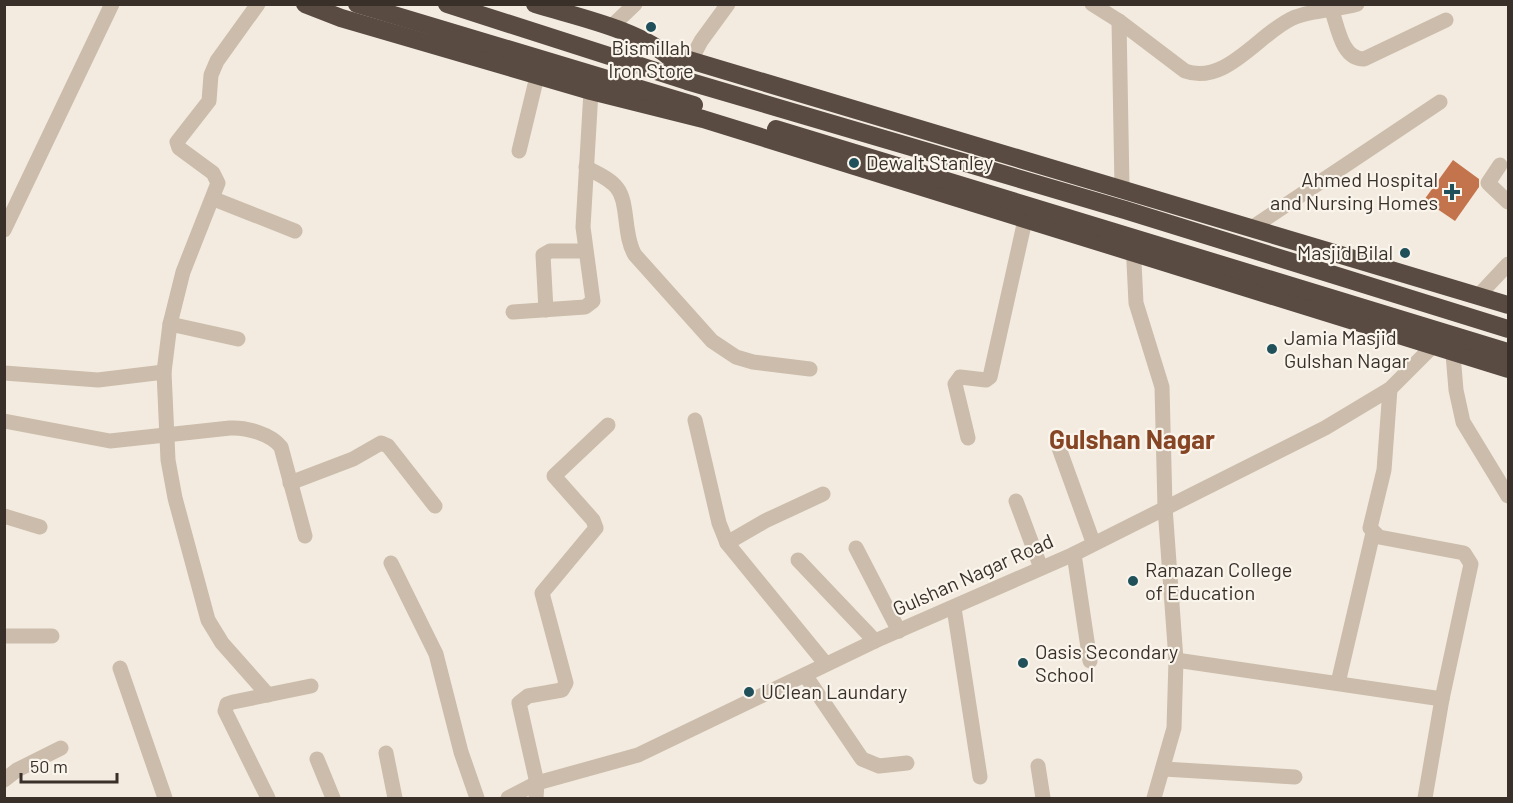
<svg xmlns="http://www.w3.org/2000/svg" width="1513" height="803" font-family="Barlow,sans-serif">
<rect width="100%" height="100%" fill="#f3ebdf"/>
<path fill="#c4744c" d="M1453,160L1479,179V187L1455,221L1424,200Z"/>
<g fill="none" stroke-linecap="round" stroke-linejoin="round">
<g stroke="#cbbcab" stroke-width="15">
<path d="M258,4L217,61L211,75L209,101L177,142L179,148L213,173L218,183L183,272L170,324L164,372L168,460L175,498L208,620L222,643L268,695"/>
<path d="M1092,4L1119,21L1185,71C1226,86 1259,33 1293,18C1310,10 1338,10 1357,4"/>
<path d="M1332,11C1338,28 1342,59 1364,59L1446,20"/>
<path d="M1119,21L1122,187"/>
<path d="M611,27L635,4"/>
<path d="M691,60L701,41L728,4"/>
<path d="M519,151L540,64"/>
<path d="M1500,165L1488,183L1508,202"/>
<path d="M586,167C595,173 610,178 617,188C629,203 623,236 635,255L712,341L736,357L753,362L810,369"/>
<path d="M214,199L295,231"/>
<path d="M1253,227L1440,102"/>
<path d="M4,230L112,4"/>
<path d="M1133,242L1136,303L1162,387L1165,507L1176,660L1174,728L1154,798"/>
<path d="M1479,295L1508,264"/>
<path d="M546,310L543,255L550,251H585"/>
<path d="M513,312L585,307L593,301L583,227L591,91"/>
<path d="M170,324L238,339"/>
<path d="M1453,354L1456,390L1463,422L1508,496"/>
<path d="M4,373L98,380L164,372"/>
<path d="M1390,389L1384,470L1370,528L1379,537L1464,553L1471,564L1442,699L1425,798"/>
<path d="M695,420L719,523L727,543L825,663"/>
<path d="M4,421L110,441L230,428C246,427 271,434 281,447L305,536"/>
<path d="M968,438L955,384L960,377L986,380L990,377L1025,220"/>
<path d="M1059,448L1093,542"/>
<path d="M290,483L353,459L381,443L388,446L435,506"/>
<path d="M1016,501L1041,568"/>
<path d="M4,516L40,527"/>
<path d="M727,543L765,521L823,494"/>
<path d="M856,548L899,631"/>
<path d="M1074,554L1090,661"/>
<path d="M798,560L875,641"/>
<path d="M391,563L436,654L461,752L477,798"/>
<path d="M954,608L980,777"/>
<path d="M4,636H52"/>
<path d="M1176,660L1442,699"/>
<path d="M120,668L165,798"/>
<path d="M805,675L862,759L879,766L907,763"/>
<path d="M1338,683L1373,533"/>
<path d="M386,753L395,798"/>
<path d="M317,759L333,798"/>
<path d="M1038,766L1043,798"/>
<path d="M1164,769L1295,777"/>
<path d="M4,780L17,770L61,748"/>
<path d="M268,798L225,711L227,704L233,702L311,686"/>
<path d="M508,798L537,783L638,755L875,641L1074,554L1325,428L1390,389L1432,347"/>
<path d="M536,798L537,783L519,703L528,696L562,690L566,683L542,593L596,528L593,520L554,476L608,425"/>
</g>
<g stroke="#594b41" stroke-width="18">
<path d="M305,4L341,18L591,91L703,119L1508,369"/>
<path d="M357,4L694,105"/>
<path d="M447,4L687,81L1125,210L1508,329"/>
<path d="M535,4C577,17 642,30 674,61"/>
<path d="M666,53L1508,305"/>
<path d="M776,129L1508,352"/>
</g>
</g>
<g fill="#20515a" stroke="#faf5ec" stroke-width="2">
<circle cx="651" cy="27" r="6"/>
<circle cx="854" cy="163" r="6"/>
<path d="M1449 183h6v6h6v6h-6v6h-6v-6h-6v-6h6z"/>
<circle cx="1405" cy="253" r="6"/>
<circle cx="1272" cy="349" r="6"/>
<circle cx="1133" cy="581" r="6"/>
<circle cx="1023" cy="663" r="6"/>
<circle cx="749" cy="692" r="6"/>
</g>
<g text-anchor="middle" stroke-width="4.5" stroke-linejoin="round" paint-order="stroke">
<g font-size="20" fill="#39302a" stroke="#faf5ec" text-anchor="start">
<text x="651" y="55" text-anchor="middle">Bismillah<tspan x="651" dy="23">Iron Store</tspan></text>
<text x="866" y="170">Dewalt Stanley</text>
<text x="1438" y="187" text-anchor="end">Ahmed Hospital<tspan x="1438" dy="23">and Nursing Homes</tspan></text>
<text x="1393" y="260" text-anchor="end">Masjid Bilal</text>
<text x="1284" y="345">Jamia Masjid<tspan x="1284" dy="23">Gulshan Nagar</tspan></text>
<text x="1145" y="577">Ramazan College<tspan x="1145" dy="23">of Education</tspan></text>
<text x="1035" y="659">Oasis Secondary<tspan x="1035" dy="23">School</tspan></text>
<text x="761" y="699">UClean Laundary</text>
</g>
<g font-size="20" fill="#39302a" stroke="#faf5ec">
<text transform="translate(973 575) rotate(-24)" y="7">Gulshan Nagar Road</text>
</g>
<g font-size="26" font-weight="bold" fill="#864524" stroke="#faf5ec">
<text x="1132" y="449">Gulshan Nagar</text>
</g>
</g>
<rect width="1513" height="803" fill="none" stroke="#39302a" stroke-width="12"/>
<path d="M21 773v9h96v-9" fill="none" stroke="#39302a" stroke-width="3"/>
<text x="30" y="773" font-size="18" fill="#39302a" stroke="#faf5ec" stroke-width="4.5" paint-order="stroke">50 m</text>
</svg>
